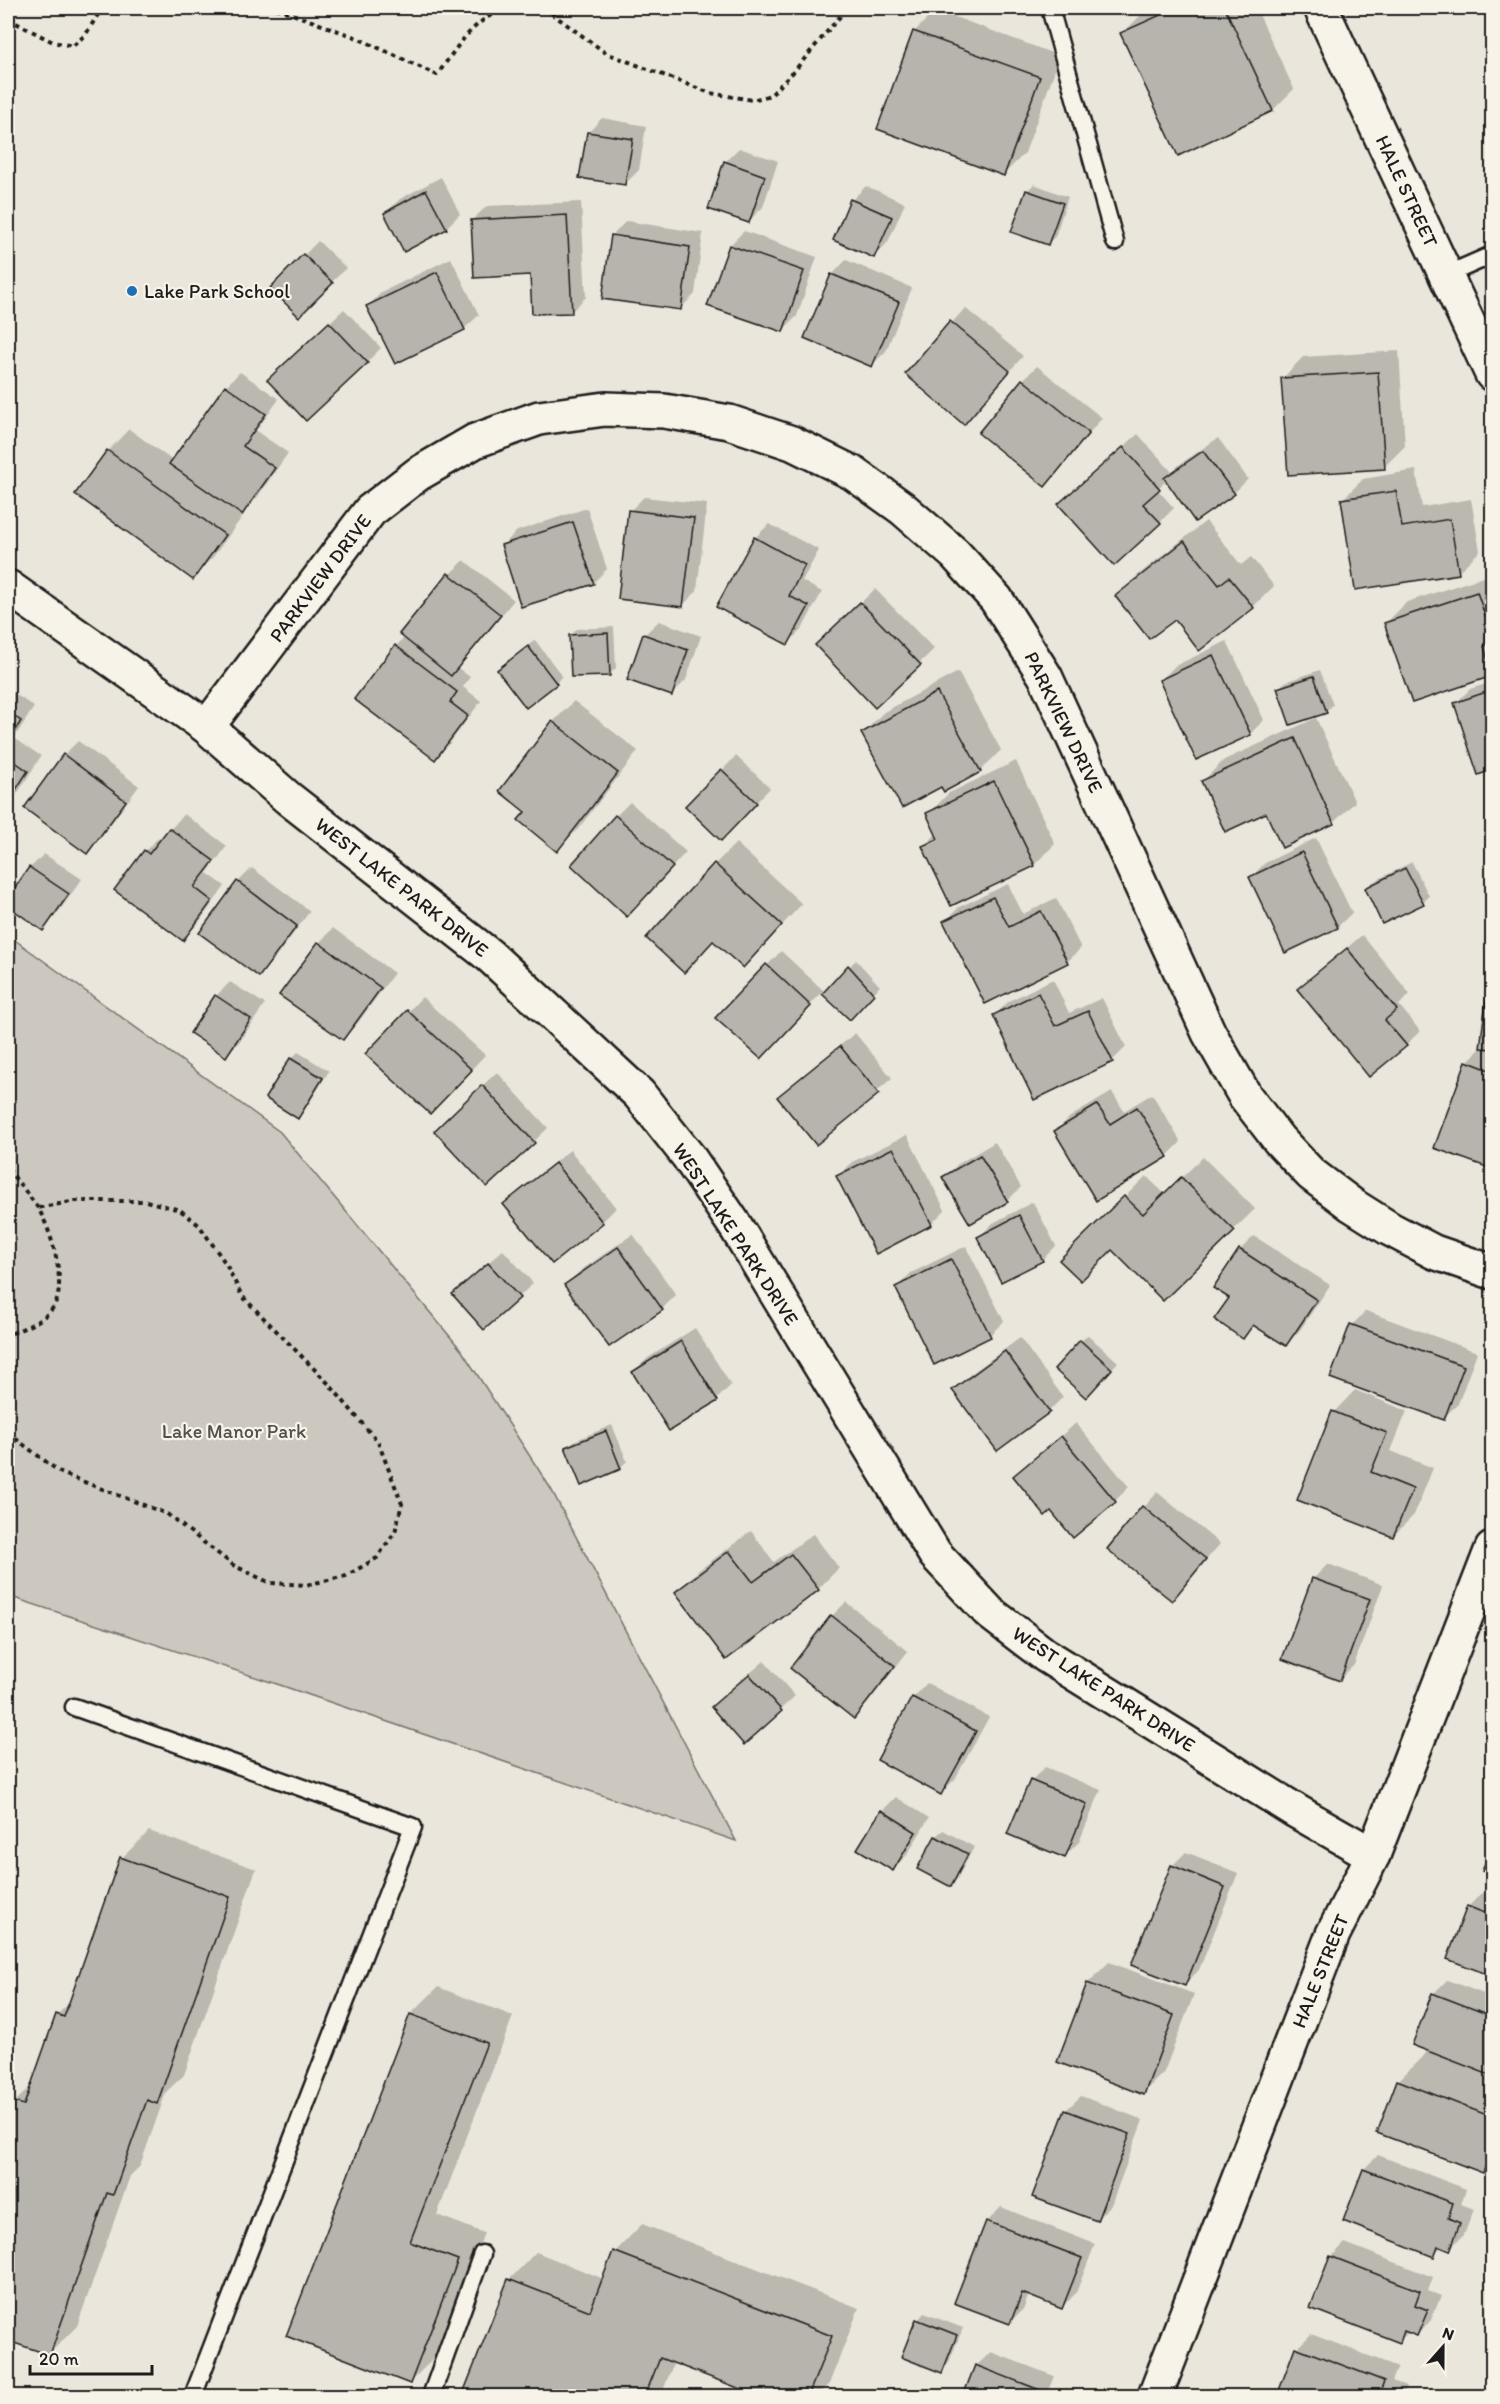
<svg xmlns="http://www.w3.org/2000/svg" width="1500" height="2404" font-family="Itim,sans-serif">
<rect width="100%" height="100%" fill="#eae6dc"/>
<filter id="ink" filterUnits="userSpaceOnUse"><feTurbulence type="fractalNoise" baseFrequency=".0167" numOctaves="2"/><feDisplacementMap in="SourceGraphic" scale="12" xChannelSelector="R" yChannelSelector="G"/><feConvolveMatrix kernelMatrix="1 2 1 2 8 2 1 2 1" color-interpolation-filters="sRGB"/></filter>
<g filter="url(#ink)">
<path fill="#ccc8c0" stroke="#74726e" stroke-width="1.5" d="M8,935L280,1132L462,1351L551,1489L736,1841L277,1684L8,1596Z"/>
<g fill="#0003">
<path d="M1154,8H1256L1294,89L1273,110L1122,34L1143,13Z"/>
<path d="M936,10L1060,56L1025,153L1004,174L879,128L915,31Z"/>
<path d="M602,118L646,126L639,170L625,184L588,133Z"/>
<path d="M739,148L778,161L763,207L749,221L725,162Z"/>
<path d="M441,177L460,214L446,228L385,213L400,199Z"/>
<path d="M1034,184L1068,197L1055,237L1048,243L1027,191Z"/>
<path d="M866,186L905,203L888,242L874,257L852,200Z"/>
<path d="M581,202L586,297L572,311L472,220L487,206Z"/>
<path d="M626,221L703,233L695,294L681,308L612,236Z"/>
<path d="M744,231L817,257L797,316L782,331L730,245Z"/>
<path d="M318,241L346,268L299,315L272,288Z"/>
<path d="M451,258L479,315L464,329L368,306L382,292Z"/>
<path d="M846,260L912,288L886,351L872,365L832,275Z"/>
<path d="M965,308L1023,356L964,422L907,374Z"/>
<path d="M344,309L381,348L367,362L283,366Z"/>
<path d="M1399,351L1405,446L1384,467L1282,379L1303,357Z"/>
<path d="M1037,366L1102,418L1045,485L1023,380Z"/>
<path d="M240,372L279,399L256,431L288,453L256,499L243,512L245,513L213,557L192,578L77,494L108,451L129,429L173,461L226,386Z"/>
<path d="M1138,434L1172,472L1180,464L1218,438L1248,479L1234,493L1167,480L1157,489L1174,508L1160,522L1075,490Z"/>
<path d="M1416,470L1422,507L1471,499L1480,551L1458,572L1342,500L1363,479Z"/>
<path d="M644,497L707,504L697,591L683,605L630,511Z"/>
<path d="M587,508L607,569L593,583L503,545L517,531Z"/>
<path d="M1206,521L1241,565L1251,557L1274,586L1253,607L1200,649L1175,618L1117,596L1138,575Z"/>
<path d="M769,524L819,550L802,581L822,592L802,629L788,643L755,538Z"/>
<path d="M464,560L514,600L458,668L470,677L463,687L481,701L449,744L434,758L396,646L405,637L401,634L450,574Z"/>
<path d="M1492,574V674L1413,701L1386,623L1407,602Z"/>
<path d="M875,589L934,649L875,706L831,631Z"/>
<path d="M659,621L701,636L686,680L672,695L644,635Z"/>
<path d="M614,627L616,668L609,675L570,636L577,629Z"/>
<path d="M535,640L562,676L556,683L505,664Z"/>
<path d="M1227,641L1264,720L1250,734L1161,680L1175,666Z"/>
<path d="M1320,670L1333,705L1326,711L1278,689L1285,682Z"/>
<path d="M958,672L1001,750L980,771L942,785L863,733L884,712Z"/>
<path d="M1492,682V769L1479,773L1456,703L1470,689Z"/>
<path d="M8,689L34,707L14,738L41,756L17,794L8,803Z"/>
<path d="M574,701L638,751L578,829L557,850L527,811L553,722Z"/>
<path d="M1316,718L1355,802L1333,823L1283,846L1267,811L1203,781L1224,760Z"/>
<path d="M78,741L139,786L101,837L87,852L64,755Z"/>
<path d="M736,756L770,788L735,825L687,806Z"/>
<path d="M1016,761L1055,844L1034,865L924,846L937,833L928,814L949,793Z"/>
<path d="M630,802L686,852L641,901L616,816Z"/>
<path d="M184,814L227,846L207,873L225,886L197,925L182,939L145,851L159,837L162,839Z"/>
<path d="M1316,838L1352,913L1337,927L1286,951L1251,877L1265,863Z"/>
<path d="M736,843L802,904L743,966L714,940L684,971L715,864Z"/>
<path d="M44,854L82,879L57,914L43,929L8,904V901L30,868Z"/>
<path d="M1412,862L1429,896L1423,903L1366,888L1373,882Z"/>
<path d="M252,868L310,911L273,961L258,975L238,882Z"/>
<path d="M1008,884L1023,914L1056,898L1081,948L1067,962L945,922L959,907Z"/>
<path d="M333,928L394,973L357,1024L343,1038L281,995L319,943Z"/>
<path d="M1362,935L1410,994L1399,1005L1420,1031L1406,1045L1299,989Z"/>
<path d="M781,951L825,992L856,960L880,986L850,1018L822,992L775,1043L717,1018Z"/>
<path d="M1053,979L1069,1013L1102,998L1126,1047L1112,1061L995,1015L1009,1001Z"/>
<path d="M230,982L265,1004L240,1041L226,1055L216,996Z"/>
<path d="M1492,989V1167L1436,1147L1467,1062L1482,1047L1488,994Z"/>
<path d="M422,997L485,1055L444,1098L408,1012Z"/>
<path d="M855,1033L892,1078L816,1143L779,1097Z"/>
<path d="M298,1052L329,1071L305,1110L298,1117L291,1059Z"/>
<path d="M497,1072L548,1128L488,1185L450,1116Z"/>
<path d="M1112,1092L1124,1111L1152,1094L1181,1142L1167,1156L1056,1131L1070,1117Z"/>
<path d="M907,1135L945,1210L931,1224L838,1176L852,1162Z"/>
<path d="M995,1142L1021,1187L1007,1201L944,1178L958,1164Z"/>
<path d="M570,1150L616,1208L602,1222L505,1204L519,1190Z"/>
<path d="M1203,1157L1255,1209L1163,1299L1112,1248L1061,1260L1146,1176L1165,1194Z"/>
<path d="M1033,1202L1056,1246L1042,1260L979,1237L993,1223Z"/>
<path d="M633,1234L676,1295L662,1309L566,1285L580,1271Z"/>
<path d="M1254,1236L1330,1285L1300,1330L1286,1345L1255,1325L1243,1337L1231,1297L1240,1250Z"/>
<path d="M966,1246L1004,1321L990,1335L897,1287L911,1273Z"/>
<path d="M503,1250L533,1283L519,1297L468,1280Z"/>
<path d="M1366,1311L1477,1352L1458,1404L1443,1418L1352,1325Z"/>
<path d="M695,1328L731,1385L717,1399L670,1429L633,1372L648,1358Z"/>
<path d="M1088,1335L1118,1362L1092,1390L1081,1341Z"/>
<path d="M1020,1338L1063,1397L1049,1411L954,1390L968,1376Z"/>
<path d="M1355,1390L1407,1411L1391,1451L1433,1468L1414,1515L1393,1536L1334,1412Z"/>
<path d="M1076,1423L1129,1487L1115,1501L1051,1509L1015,1477Z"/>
<path d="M612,1425L627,1461L620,1468L567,1448L574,1441Z"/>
<path d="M1157,1492L1220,1544L1172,1599L1109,1549Z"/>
<path d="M751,1531L774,1562L813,1534L839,1568L818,1589L677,1592L698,1571Z"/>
<path d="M1328,1564L1383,1585L1354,1665L1340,1679L1284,1658L1314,1578Z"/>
<path d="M846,1602L908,1651L868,1703L854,1717L832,1616Z"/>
<path d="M764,1661L795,1696L744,1743L727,1693Z"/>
<path d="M927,1683L989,1717L955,1779L941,1793L879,1759L913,1698Z"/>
<path d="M1045,1767L1101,1790L1079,1842L1065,1856L1031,1781Z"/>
<path d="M896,1797L929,1818L907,1855L893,1869L882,1811Z"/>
<path d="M943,1830L974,1847L957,1879L950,1886L919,1869L936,1836Z"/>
<path d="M149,1831L256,1869L184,2075L166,2092L140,2166L130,2176L77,2326L49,2354L8,2339V2106L13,2108L15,2102L32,2085L57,2015L71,2001L122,1858Z"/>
<path d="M1186,1852L1238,1873L1199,1970L1185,1984L1172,1866Z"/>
<path d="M1482,1893L1492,1897V1975L1449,1958L1468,1907Z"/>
<path d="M1109,1962L1194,1994L1164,2072L1143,2093L1088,1983Z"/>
<path d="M1447,1980L1492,1997V2162L1483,2172L1398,2081L1429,2050L1433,1994Z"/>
<path d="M438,1987L513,2016L437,2215L484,2233L437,2355L410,2382L288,2335L411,2014Z"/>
<path d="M1081,2096L1143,2120L1111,2205L1097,2219L1034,2196L1066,2110Z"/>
<path d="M1378,2155L1466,2189L1461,2204L1474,2209L1464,2235L1449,2249L1442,2246L1433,2255L1364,2169Z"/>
<path d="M1001,2207L1095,2244L1076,2293L1062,2307L1029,2294L1024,2308L1010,2322L987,2222Z"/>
<path d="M642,2224L859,2308L829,2384L816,2396H764L674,2362L661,2396H464L509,2280L536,2252L604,2279L615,2252Z"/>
<path d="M1345,2243L1433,2277L1428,2291L1441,2296L1431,2320L1417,2335L1409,2332L1399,2341L1331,2257Z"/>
<path d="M924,2313L963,2328L948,2364L941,2371L918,2320Z"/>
<path d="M1311,2334L1398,2367L1392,2381L1406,2386L1402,2396H1278L1297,2348Z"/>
<path d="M991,2352L1054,2376L1046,2396H965L976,2366Z"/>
</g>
<g fill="#b6b4ac" stroke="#1c1c1c" stroke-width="1.5">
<path d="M1176,8H1225L1273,111L1178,156L1120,33Z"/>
<path d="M913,31L1040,77L1004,176L877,129Z"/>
<path d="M587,132L633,139L625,185L579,178Z"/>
<path d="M724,161L765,176L749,223L708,209Z"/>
<path d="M426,190L447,229L404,252L384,213Z"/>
<path d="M1026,190L1063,203L1048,245L1011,232Z"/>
<path d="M850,199L892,217L874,258L833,240Z"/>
<path d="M567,215L572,313L532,314L530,275L474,278L471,220Z"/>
<path d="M611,235L690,247L681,310L602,299Z"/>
<path d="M729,245L804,271L783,332L707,306Z"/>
<path d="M303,254L333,283L299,317L270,288Z"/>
<path d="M437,272L465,330L395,364L366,306Z"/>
<path d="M831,274L899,302L872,367L804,338Z"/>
<path d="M950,321L1010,371L964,425L905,374Z"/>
<path d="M329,322L368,363L306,421L267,380Z"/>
<path d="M1378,372L1385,469L1288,475L1281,378Z"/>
<path d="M1022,379L1089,433L1045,487L978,433Z"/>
<path d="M225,385L266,414L243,446L275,468L242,515L169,464Z"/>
<path d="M1123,447L1160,489L1143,504L1161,523L1114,566L1058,504Z"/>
<path d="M107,450L225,535L193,580L75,494Z"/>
<path d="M1203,451L1235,494L1195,522L1164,478Z"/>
<path d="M1396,491L1402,527L1450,519L1459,574L1355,590L1341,499Z"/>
<path d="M628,510L694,518L683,607L618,599Z"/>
<path d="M573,522L594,584L521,607L501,545Z"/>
<path d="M754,537L805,565L789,596L809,606L788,645L716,607Z"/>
<path d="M1184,541L1219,585L1229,577L1254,608L1199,651L1175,620L1149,639L1115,596Z"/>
<path d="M448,573L501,615L451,676L399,634Z"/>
<path d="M1477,592L1492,636V643L1484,646L1492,676L1412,703L1384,623Z"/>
<path d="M860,602L921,665L875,708L815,645Z"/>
<path d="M608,633L610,676L571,677L569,635Z"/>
<path d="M643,634L688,650L672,696L627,680Z"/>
<path d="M395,645L457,692L450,702L468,716L435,760L354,699Z"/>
<path d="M528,646L557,684L526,708L497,670Z"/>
<path d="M1213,655L1251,735L1196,760L1159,680Z"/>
<path d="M1314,676L1327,713L1290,725L1277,688Z"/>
<path d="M1492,690V770L1478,775L1454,703Z"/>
<path d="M937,692L981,772L944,792L941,787L902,808L861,733Z"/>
<path d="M8,712L21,721L8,743Z"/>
<path d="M552,721L618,773L557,852L518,820L525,812L499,791Z"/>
<path d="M1295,738L1334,824L1282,848L1266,813L1225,832L1201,781Z"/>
<path d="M63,754L126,801L87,854L24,808Z"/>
<path d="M8,757L28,771L8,802Z"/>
<path d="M721,769L757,803L721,841L685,806Z"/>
<path d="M994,781L1035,866L951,906L922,846L938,839L926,813Z"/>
<path d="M1492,810V834L1488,811Z"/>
<path d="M615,815L673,867L627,917L571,865Z"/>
<path d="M169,828L214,861L194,887L212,901L183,941L114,890L144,850L149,854Z"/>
<path d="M1302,852L1338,928L1285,953L1249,877Z"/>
<path d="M714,863L782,925L743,968L713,941L684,973L646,938Z"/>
<path d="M29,867L69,894L43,931L8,906V898Z"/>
<path d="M1405,868L1424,904L1382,924L1365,888Z"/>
<path d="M237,881L297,926L259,977L199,933Z"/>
<path d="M993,897L1009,927L1041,911L1068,963L985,1004L943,921Z"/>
<path d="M318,942L381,988L343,1040L279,995Z"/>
<path d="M1347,948L1397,1010L1385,1020L1407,1046L1369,1077L1297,989Z"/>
<path d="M766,964L811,1006L761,1059L715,1018Z"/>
<path d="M848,965L874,994L850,1020L822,994Z"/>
<path d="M1038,993L1055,1026L1088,1011L1113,1062L1034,1100L993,1015Z"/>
<path d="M1487,993L1492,994V1049L1480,1048Z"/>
<path d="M215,995L251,1019L226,1057L190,1033Z"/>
<path d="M407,1010L472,1070L430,1114L365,1054Z"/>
<path d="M840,1046L879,1094L816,1145L777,1097Z"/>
<path d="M290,1058L323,1078L298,1119L265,1098Z"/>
<path d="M1466,1061L1492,1071V1169L1434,1148Z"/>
<path d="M482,1085L535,1143L487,1187L434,1131Z"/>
<path d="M1097,1105L1110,1124L1137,1107L1168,1157L1096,1201L1054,1131Z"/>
<path d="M893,1148L932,1225L876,1254L836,1176Z"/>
<path d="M980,1155L1008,1202L970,1224L942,1177Z"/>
<path d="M555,1163L603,1223L552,1264L503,1204Z"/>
<path d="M1181,1177L1235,1231L1163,1301L1112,1250L1081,1281L1059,1260L1124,1196L1143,1214Z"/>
<path d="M1019,1215L1043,1261L1001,1282L977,1237Z"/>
<path d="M618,1247L663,1310L609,1347L564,1285Z"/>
<path d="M1239,1249L1317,1300L1286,1346L1253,1325L1243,1339L1214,1319L1229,1298L1213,1288Z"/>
<path d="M951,1259L991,1337L934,1365L895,1287Z"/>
<path d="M488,1263L520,1298L484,1330L452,1294Z"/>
<path d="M1350,1324L1464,1366L1444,1420L1330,1378Z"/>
<path d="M1080,1340L1112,1369L1086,1398L1054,1369Z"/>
<path d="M681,1341L718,1401L669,1431L632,1372Z"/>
<path d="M1005,1351L1050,1412L997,1451L952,1390Z"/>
<path d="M1332,1411L1387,1433L1371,1472L1413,1489L1393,1537L1297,1500Z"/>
<path d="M606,1431L621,1469L581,1486L565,1447Z"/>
<path d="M1061,1436L1116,1502L1073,1538L1051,1511L1045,1516L1013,1476Z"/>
<path d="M1142,1506L1206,1559L1172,1601L1107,1549Z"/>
<path d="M729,1551L753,1582L791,1554L819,1590L726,1660L675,1592Z"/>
<path d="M1312,1578L1370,1599L1340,1681L1282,1659Z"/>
<path d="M831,1615L895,1666L854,1719L790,1668Z"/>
<path d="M749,1674L782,1711L744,1745L711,1707Z"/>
<path d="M912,1697L976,1731L941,1795L877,1760Z"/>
<path d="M1030,1780L1087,1804L1065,1858L1007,1834Z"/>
<path d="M881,1810L916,1832L893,1871L857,1849Z"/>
<path d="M935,1836L968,1854L951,1887L917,1869Z"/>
<path d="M1492,1844V1875L1482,1871Z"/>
<path d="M120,1857L230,1897L157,2104L147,2100L113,2195L107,2193L50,2355L8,2341V2119L14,2102L24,2105L56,2014L64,2017Z"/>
<path d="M1171,1865L1225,1887L1185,1986L1131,1965Z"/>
<path d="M1467,1906L1492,1916V1976L1447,1959Z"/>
<path d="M1087,1983L1174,2015L1144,2095L1057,2062Z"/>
<path d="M1432,1993L1492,2016V2076L1412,2045Z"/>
<path d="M410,2014L487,2043L410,2242L458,2260L410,2384L286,2336Z"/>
<path d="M1397,2080L1492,2117V2149L1483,2173L1377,2133Z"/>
<path d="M1065,2110L1130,2134L1097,2221L1032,2197Z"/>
<path d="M1363,2169L1453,2203L1448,2218L1460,2223L1450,2251L1438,2246L1434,2257L1343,2221Z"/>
<path d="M986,2221L1082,2258L1062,2309L1022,2293L1010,2324L954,2303Z"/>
<path d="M613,2251L832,2336L808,2396H759L660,2358L645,2396H462L508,2279L590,2311Z"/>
<path d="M1330,2256L1420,2291L1415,2305L1428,2310L1417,2336L1404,2331L1400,2343L1310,2308Z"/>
<path d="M916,2319L957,2335L942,2373L901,2357Z"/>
<path d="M1295,2347L1384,2381L1379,2395L1383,2396H1277Z"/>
<path d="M975,2365L1040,2390L1038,2396H963Z"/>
</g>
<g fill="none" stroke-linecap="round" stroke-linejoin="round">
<defs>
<g id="lane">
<path d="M1050,8L1115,242"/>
<path d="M1446,275L1492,255"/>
<path d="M74,1707L413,1827L193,2396"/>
<path d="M431,2396L482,2254"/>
</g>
<g id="street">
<path d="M1321,8L1492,374"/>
<path d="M8,587L207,727L288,798L490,956L639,1094L688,1156L736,1227L935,1554L990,1613L1045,1655L1296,1811L1373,1855"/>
<path d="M207,727L370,511L418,474L475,441L539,418L605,409L664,411L729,422L792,443L853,473L902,508L955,554L996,599L1045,676L1209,1033L1245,1096L1279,1140L1311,1174L1352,1205L1390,1229L1434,1252L1492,1272"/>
<path d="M1155,2396L1333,1934L1373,1855L1492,1549"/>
</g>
</defs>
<use href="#lane" stroke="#1c1c1c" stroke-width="21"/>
<use href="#street" stroke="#1c1c1c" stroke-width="38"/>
<g stroke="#1c1c1c" stroke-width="4" stroke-dasharray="4.5 4.5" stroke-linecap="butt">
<path d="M276,8L355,37L437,75C459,45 471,21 507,8"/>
<path d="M544,8L606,53L710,93L752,100L771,95L795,70L847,8"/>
<path d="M8,19L53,42L73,46L86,34L102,8"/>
<path d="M8,1169C17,1181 27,1193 36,1205C50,1225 68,1284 54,1306C45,1321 23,1328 8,1335"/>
<path d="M8,1433L61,1473L167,1514L233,1565L270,1583L306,1585L346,1576L377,1558L395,1532L402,1504L378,1442L329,1384L242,1296L226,1264L199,1225L180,1210L146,1201H76L37,1208"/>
</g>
<use href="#lane" stroke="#f7f3e8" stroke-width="16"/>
<use href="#street" stroke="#f7f3e8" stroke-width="33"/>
</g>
</g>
<circle fill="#1f6fb2" stroke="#f7f3e8" stroke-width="2" cx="132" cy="291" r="6"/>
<g text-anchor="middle" stroke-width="4.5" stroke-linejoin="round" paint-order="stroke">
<g font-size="20" fill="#1c1c1c" stroke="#f7f3e8">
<text transform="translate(1407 191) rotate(65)" y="7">HALE STREET</text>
<text transform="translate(320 578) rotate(-53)" y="7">PARKVIEW DRIVE</text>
<text transform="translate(1064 722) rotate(64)" y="7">PARKVIEW DRIVE</text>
<text transform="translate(402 887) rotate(38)" y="7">WEST LAKE PARK DRIVE</text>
<text transform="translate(736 1234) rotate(57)" y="7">WEST LAKE PARK DRIVE</text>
<text transform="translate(1104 1689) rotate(33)" y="7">WEST LAKE PARK DRIVE</text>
<text transform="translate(1320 1971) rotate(-68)" y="7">HALE STREET</text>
</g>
<g font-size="20" fill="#1c1c1c" stroke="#f7f3e8" text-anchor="start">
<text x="144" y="298">Lake Park School</text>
</g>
<g font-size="20" fill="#51504d" stroke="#f7f3e8">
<text x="234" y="1438">Lake Manor Park</text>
</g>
</g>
<rect width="1500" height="2404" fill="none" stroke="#f7f3e8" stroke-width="30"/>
<rect x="15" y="15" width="1470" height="2374" fill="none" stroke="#1c1c1c" stroke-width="2" filter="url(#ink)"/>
<g transform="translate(1443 2347) rotate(21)" stroke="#f7f3e8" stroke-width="4.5" paint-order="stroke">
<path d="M0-4.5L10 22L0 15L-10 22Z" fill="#1c1c1c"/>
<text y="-9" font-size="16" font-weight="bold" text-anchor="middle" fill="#1c1c1c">N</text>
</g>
<path d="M30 2365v9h122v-9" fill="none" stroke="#1c1c1c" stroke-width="3"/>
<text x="39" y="2365" font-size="18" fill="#1c1c1c" stroke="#f7f3e8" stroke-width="4.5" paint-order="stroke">20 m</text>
</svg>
